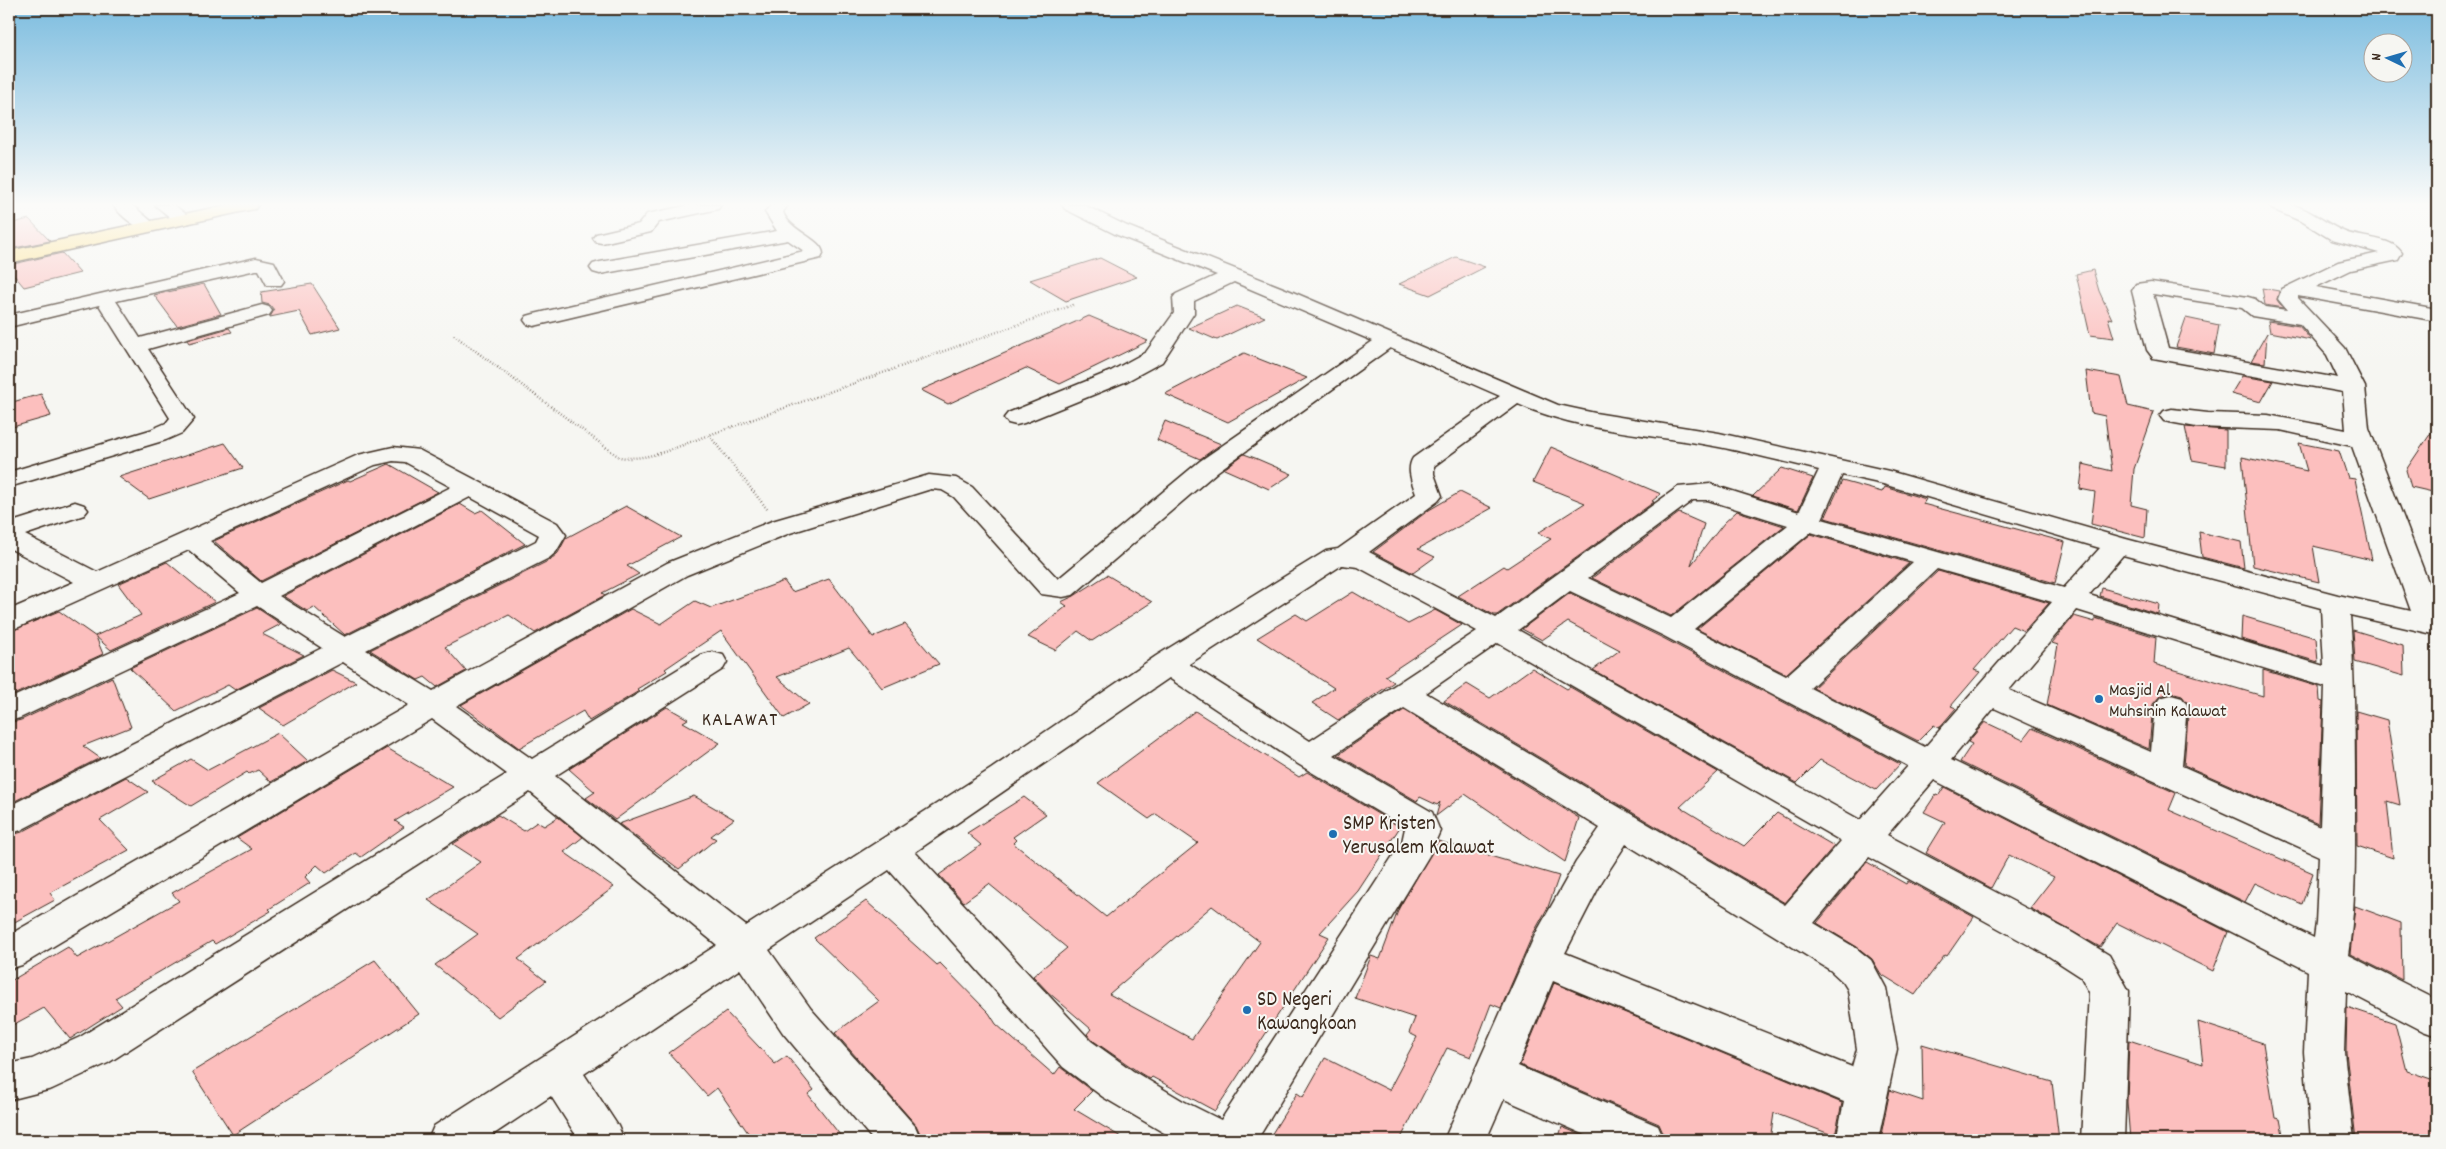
<svg xmlns="http://www.w3.org/2000/svg" width="2446" height="1149" font-family="Dekko,sans-serif">
<rect width="100%" height="100%" fill="#f6f6f2"/>
<filter id="ink" filterUnits="userSpaceOnUse"><feTurbulence type="fractalNoise" baseFrequency=".02" numOctaves="2"/><feDisplacementMap in="SourceGraphic" scale="10" xChannelSelector="R" yChannelSelector="G"/><feConvolveMatrix kernelMatrix="1 2 1 2 8 2 1 2 1" color-interpolation-filters="sRGB"/></filter>
<g filter="url(#ink)">
<g fill="#fcbfbe" stroke="#3b2a1e" fill-rule="evenodd">
<path d="M29,219L50,241L9,249V224Z"/>
<path d="M62,253L80,273L24,287L9,269V265Z"/>
<path d="M1456,257L1485,267L1430,295L1399,284Z"/>
<path d="M1100,258L1137,277L1066,301L1030,280Z"/>
<path d="M2093,270L2099,291L2112,319L2108,318L2114,338L2090,335L2076,274Z"/>
<path d="M204,284L221,314L177,326L154,295Z"/>
<path d="M312,284L340,328L312,335L299,311L270,317L274,310L270,305L262,303L261,292Z"/>
<path d="M2262,288L2279,291L2277,300L2283,308L2265,305Z"/>
<path d="M1237,306L1265,317L1217,340L1189,328Z"/>
<path d="M1089,316L1148,341L1060,384L1026,368L948,404L921,390Z"/>
<path d="M2186,318L2219,325L2214,354L2176,347Z"/>
<path d="M2268,321L2299,326L2311,340L2270,332Z"/>
<path d="M229,328L232,332L189,343L187,340Z"/>
<path d="M2267,333L2265,363L2251,361Z"/>
<path d="M1244,353L1307,378L1228,422L1165,394Z"/>
<path d="M2086,371L2121,377L2128,406L2154,412L2134,469L2131,505L2147,509L2145,538L2091,524L2095,492L2080,489L2083,464L2112,471L2105,416L2091,413Z"/>
<path d="M2242,376L2273,381L2261,402L2231,394Z"/>
<path d="M41,394L51,416L9,428V403Z"/>
<path d="M1165,421L1221,444L1200,459L1157,440Z"/>
<path d="M2437,424V493L2411,487L2406,470Z"/>
<path d="M2185,427L2226,430V466L2192,460Z"/>
<path d="M225,443L243,468L149,499L119,477Z"/>
<path d="M2299,443L2339,451L2348,478L2355,479L2372,560L2313,546L2319,582L2253,566L2242,457L2307,471Z"/>
<path d="M1551,447L1661,494L1652,501L1654,502L1497,615H1494L1458,596L1504,566L1507,568L1551,539L1538,533L1585,503L1533,482Z"/>
<path d="M1244,454L1255,458L1292,474L1269,489L1224,469Z"/>
<path d="M389,464L438,492L261,581L214,541L348,480L350,481Z"/>
<path d="M1782,468L1813,478L1798,510L1753,496Z"/>
<path d="M1842,481L1882,492L1885,487L1926,499L1923,504L2065,542L2055,583L1825,518Z"/>
<path d="M1460,492L1492,508L1418,549L1435,557L1413,573L1373,552L1429,510Z"/>
<path d="M460,504L475,513L482,510L525,544L345,635L314,607L307,611L283,596Z"/>
<path d="M626,506L681,537L627,566L639,574L602,593L605,595L535,633L509,615L445,647L466,671L437,687L425,677L418,680L370,650L550,560L558,553L566,538Z"/>
<path d="M1737,511L1784,526L1671,616L1592,578L1679,513L1704,524L1691,565L1724,523Z"/>
<path d="M2199,532L2241,542L2244,568L2202,557Z"/>
<path d="M1811,534L1909,563L1786,674L1697,629Z"/>
<path d="M167,562L215,602L111,650L95,636L141,615L118,584Z"/>
<path d="M1938,571L2049,603L2024,631L2012,626L1974,670L1980,672L1951,706L1956,708L1939,728L1934,725L1918,741L1813,688Z"/>
<path d="M1107,575L1152,602L1092,641L1078,631L1055,650L1028,637L1067,606L1061,602L1074,596Z"/>
<path d="M829,579L873,637L905,624L939,664L882,688L849,648L777,677L809,704L784,718L721,631L665,669L667,671L637,689L639,691L589,721L583,711L519,748L461,705L631,609L661,624L695,601L711,608L784,581L792,592Z"/>
<path d="M2102,588L2159,604L2158,614L2100,596Z"/>
<path d="M1353,592L1408,624L1435,610L1462,625L1385,676L1394,682L1338,720L1312,703L1334,688L1257,638L1296,614L1307,621Z"/>
<path d="M1570,593L1663,638L1900,764L1876,790L1820,760L1797,783L1593,670L1620,650L1568,622L1542,640L1522,629Z"/>
<path d="M257,608L281,624L262,634L304,655L235,690L228,685L176,711L130,668Z"/>
<path d="M59,611L96,637L103,654L9,697V632Z"/>
<path d="M2074,616L2095,622V618L2156,637L2154,664L2263,696V670L2319,687L2320,701L2323,702L2318,824L2184,765L2189,705L2182,696L2171,693L2160,696L2153,704L2149,749L2047,705L2058,645L2052,643Z"/>
<path d="M2242,616L2316,638L2318,662L2241,639Z"/>
<path d="M2353,630L2403,645L2404,676L2355,662Z"/>
<path d="M1532,668L1567,689L1570,687L1718,772L1680,807L1744,846L1777,813L1834,846L1785,903L1444,701L1467,684L1490,698Z"/>
<path d="M332,670L356,682L283,725L259,708Z"/>
<path d="M112,677L131,727L83,746L100,758L9,804V723L21,720Z"/>
<path d="M667,707L688,719L683,722L720,743L615,820L586,798L595,792L569,769Z"/>
<path d="M1404,710L1579,818L1565,862L1465,794L1436,816L1440,802L1437,805L1420,797L1417,801L1338,755Z"/>
<path d="M1195,711L1299,777L1307,772L1400,827L1358,891L1320,933L1329,937L1215,1111L1152,1077L1150,1079L1140,1073L1092,1040L1087,1034L1091,1029L1048,992L1033,976L1067,948L989,884L964,902L939,875L981,845L967,833L1024,797L1046,814L1013,837L1016,840L1013,843L1106,917L1198,843L1156,814L1149,819L1098,783ZM1212,906L1260,942L1192,1039L1109,994Z"/>
<path d="M2356,711L2387,720L2400,805L2387,801L2393,858L2357,846Z"/>
<path d="M1985,722L2023,740L2032,728L2176,793L2169,810L2313,873L2302,904L2255,883L2245,902L1960,762L1972,744L1968,742Z"/>
<path d="M278,733L308,761L271,782L258,770L249,774L247,772L191,806L152,781L191,759L208,770Z"/>
<path d="M387,748L453,787L395,821L404,827L361,857L356,853L326,873L317,865L305,877L310,883L269,909L271,911L215,944L212,941L115,998L122,1006L70,1039L44,1008L9,1027V982L68,947L77,958L179,901L172,893L252,849L237,838Z"/>
<path d="M126,777L148,792L100,820L129,850L50,893L55,900L9,925V836L22,832Z"/>
<path d="M1944,787L2228,932L2213,971L2117,923L2100,947L2030,908L2054,877L2009,855L1991,888L1926,853L1945,822L1924,812L1936,794L1939,795Z"/>
<path d="M694,796L734,819L711,836L716,839L679,869L619,824Z"/>
<path d="M498,815L524,831L537,822L544,826L558,817L583,837L564,852L614,887L518,959L546,981L498,1017L435,965L478,934L428,900L481,862L453,844Z"/>
<path d="M1438,841L1559,876L1548,907L1533,934L1501,1008L1491,1004L1471,1057L1447,1048L1400,1140H1268L1297,1093L1303,1097L1325,1058L1389,1090L1417,1037L1409,1033L1415,1018L1355,998L1371,956L1380,959L1399,908Z"/>
<path d="M1867,862L1906,884L1908,881L1974,917L1947,956L1945,955L1915,995L1881,974L1872,959L1857,947L1817,923Z"/>
<path d="M866,901L937,965L940,963L989,1013L996,1024L1054,1075L1060,1067L1092,1091L1074,1109L1126,1140H923L916,1125L835,1033L879,1001L814,938Z"/>
<path d="M2355,906L2401,923L2402,980L2350,954Z"/>
<path d="M375,960L419,1014L233,1135L192,1072Z"/>
<path d="M1554,983L1842,1103L1835,1136L1774,1113L1770,1140H1666L1659,1124L1520,1065Z"/>
<path d="M2347,1007L2395,1023L2407,1071L2437,1081V1140H2356L2346,1052Z"/>
<path d="M726,1012L775,1064L787,1056L814,1090L808,1094L844,1140H753L717,1088L707,1096L669,1053Z"/>
<path d="M2198,1022L2263,1043L2275,1118L2280,1119L2284,1140H2130L2127,1102L2129,1040L2203,1064Z"/>
<path d="M1922,1044L2052,1082L2059,1140H1880L1890,1090L1923,1101Z"/>
<path d="M1562,1127L1593,1140H1558Z"/>
</g>
<g fill="none" stroke-linecap="round" stroke-linejoin="round">
<defs>
<g id="minor">
<path d="M113,205H132L157,226L154,230C140,233 121,216 113,205Z"/>
<path d="M155,205H174L192,219L189,223H177Z"/>
<path d="M690,205H721L718,209L659,222L651,232L602,243L596,242L593,238L596,234L639,224L647,214Z"/>
<path d="M771,205H788L783,212C789,231 823,239 823,254L821,258L534,326L527,324L524,320L527,316L534,314L804,251L788,240L600,274L593,272L590,268L593,264L600,262L777,231L765,212Z"/>
<path d="M1062,205H1084L1127,226L1288,290L1558,405L1595,413L1719,433L1889,471L2126,539L2338,595L2411,611L2352,446L2280,430L2196,427L2164,421L2160,416L2164,411L2172,409L2208,413L2268,415L2346,430L2343,392L2153,358L2147,350L2132,291L2136,284L2151,282L2248,297L2255,299L2265,307L2287,310L2278,299L2282,289L2338,262L2379,253L2332,240L2303,222L2272,209L2270,205C2277,205 2286,203 2293,205C2312,210 2327,225 2345,232C2362,239 2391,236 2402,253L2398,260L2351,270L2316,287L2437,309V321L2298,296V298L2345,348L2365,387L2369,428L2437,605V635L2350,615C2355,680 2355,745 2355,810C2355,859 2356,907 2348,955L2437,1000V1036L2423,1031L2346,991L2344,1052L2354,1140H2311L2304,1052L2308,971L1934,780L1887,835L2073,933L2109,955L2129,991L2124,1140H2081L2089,992L2081,977L2047,955L1869,857L1814,923L1856,948L1871,960L1886,988L1897,1049L1878,1140H1836L1844,1102L1553,981L1518,1066L1658,1126L1664,1140H1597L1504,1099L1486,1140H1444L1535,935L1576,862L1600,828L1404,708L1334,755L1432,812L1440,831L1430,854L1257,1140H1176L1103,1097L1063,1067L889,870L769,950L811,1009L915,1126L921,1140H873L783,1033L740,969L584,1074L618,1126L624,1140H579L551,1096L485,1140H428L434,1126L717,945L530,792L108,1063L52,1089L9,1100V1064L32,1059L80,1037L507,774L432,719L22,965L9,969V935L409,705L343,662L21,830L9,834V806L322,648L257,606L20,718L9,721V699L240,593L189,550L19,627L9,630V610L74,582L9,548V523L66,505L75,502L84,505L88,510L84,515L25,535L97,572L358,455L393,447L419,450L557,523L566,535L556,552L549,558L366,650L433,691L667,563L772,521L929,475L956,478L972,487L1058,579L1200,461L1373,341L1234,282L1194,301V313L1162,362L1127,381L1024,423L1016,425L1008,423L1004,418L1008,413L1111,371L1146,352L1174,313L1173,298L1176,294L1217,275L1115,234L1065,209ZM2153,294L2242,308L2252,316L2300,324L2327,355L2338,378L2168,348ZM1390,348L1500,396L1413,458C1406,469 1412,482 1416,494L1338,549L1326,551L1156,656L991,769L746,926L555,776L723,669L727,662L723,655L712,652L701,655L532,759L456,706L687,575L790,533L931,489L942,490L954,497L1041,594L1063,597L1073,595L1218,471ZM1518,404C1581,432 1652,434 1719,447C1753,454 1786,462 1819,470L1799,512L1710,484L1678,487L1496,618L1369,552L1438,501L1442,496L1434,474V466ZM393,461L405,462L451,487L261,583L210,541L375,465ZM1842,475L1883,484L2100,548L2064,588L1822,519ZM470,497L539,535L536,541L345,637L279,596ZM1693,500H1708L1788,525L1671,618L1588,578ZM1811,532L1913,562L1786,676L1694,629ZM2123,555L2321,608L2324,666L2089,595ZM1342,565L1358,567L1477,631L1310,741L1189,664ZM1937,569L2052,602L1925,747L1810,688ZM1570,591L1664,636L1908,766L1860,820L1518,630ZM2077,610L2325,687L2320,827L2182,766L2187,705L2182,698L2171,695L2160,698L2155,705L2151,752L2009,690ZM1498,643L1841,841L1785,905L1426,693ZM1169,678L1298,764L1405,828L1402,842L1221,1120L1183,1101L1133,1071L1091,1041L915,852ZM1994,708L2319,856L2316,923L2314,938L1951,760ZM1626,844L1830,970L1843,982L1848,990L1857,1049L1852,1067L1565,953L1602,881Z"/>
<path d="M256,258L274,262L284,281L281,285H267L259,270H256L116,301L140,338L262,305L269,307L272,311L269,315L148,349L194,419L182,433L166,440L9,487V472L150,430L166,423L170,418L99,305L9,327V315Z"/>
</g>
<path id="highway" d="M227,205H258L255,209L249,210L9,263V251Z"/>
</defs>
<use href="#minor" stroke="#3b2a1e" stroke-width="3"/>
<use href="#highway" stroke="#3b2a1e" stroke-width="3"/>
<g stroke="#3b2a1e" stroke-width="2.5" stroke-dasharray="0.5 2.5" stroke-linecap="butt">
<path d="M454,335L619,457C650,462 680,445 709,435"/>
<path d="M767,509L709,435L1073,305"/>
</g>
<use href="#minor" fill="#f6f6f2" fill-rule="evenodd"/>
<use href="#highway" fill="#fedf80" fill-rule="evenodd"/>
</g>
</g>
<linearGradient id="sky" x2="0" y2="1"><stop stop-color="#7bbcdf"/><stop offset="0.56" stop-color="#fbfbf9"/><stop offset="1" stop-color="#fbfbf9" stop-opacity="0"/></linearGradient>
<rect width="2446" height="365" fill="url(#sky)"/>
<g fill="#1f6fb2" stroke="#f6f6f2" stroke-width="2">
<circle cx="2099" cy="699" r="5"/>
<circle cx="1333" cy="834" r="5"/>
<circle cx="1247" cy="1010" r="5"/>
</g>
<g text-anchor="middle" stroke-width="4" stroke-linejoin="round" paint-order="stroke">
<g font-size="18" fill="#3b2a1e" stroke="#f6f6f2" text-anchor="start">
<text x="2109" y="695">Masjid Al<tspan x="2109" dy="21">Muhsinin Kalawat</tspan></text>
</g>
<g font-size="20" letter-spacing="1" fill="#3b2a1e" stroke="#f6f6f2">
<text x="740" y="725">KALAWAT</text>
</g>
<g font-size="21" fill="#3b2a1e" stroke="#f6f6f2" text-anchor="start">
<text x="1343" y="829">SMP Kristen<tspan x="1343" dy="24">Yerusalem Kalawat</tspan></text>
<text x="1257" y="1005">SD Negeri<tspan x="1257" dy="24">Kawangkoan</tspan></text>
</g>
</g>
<rect width="2446" height="1149" fill="none" stroke="#f6f6f2" stroke-width="30"/>
<rect x="15" y="15" width="2416" height="1119" fill="none" stroke="#3b2a1e" stroke-width="2" filter="url(#ink)"/>
<g transform="translate(2388 58) rotate(275)"><circle r="24" fill="#f6f6f2" stroke="#aba49d"/>
<path d="M0-4L9 19L0 12L-9 19Z" fill="#1f6fb2"/>
<text y="-8" font-size="14" font-weight="bold" text-anchor="middle" fill="#3b2a1e">N</text>
</g>
</svg>
